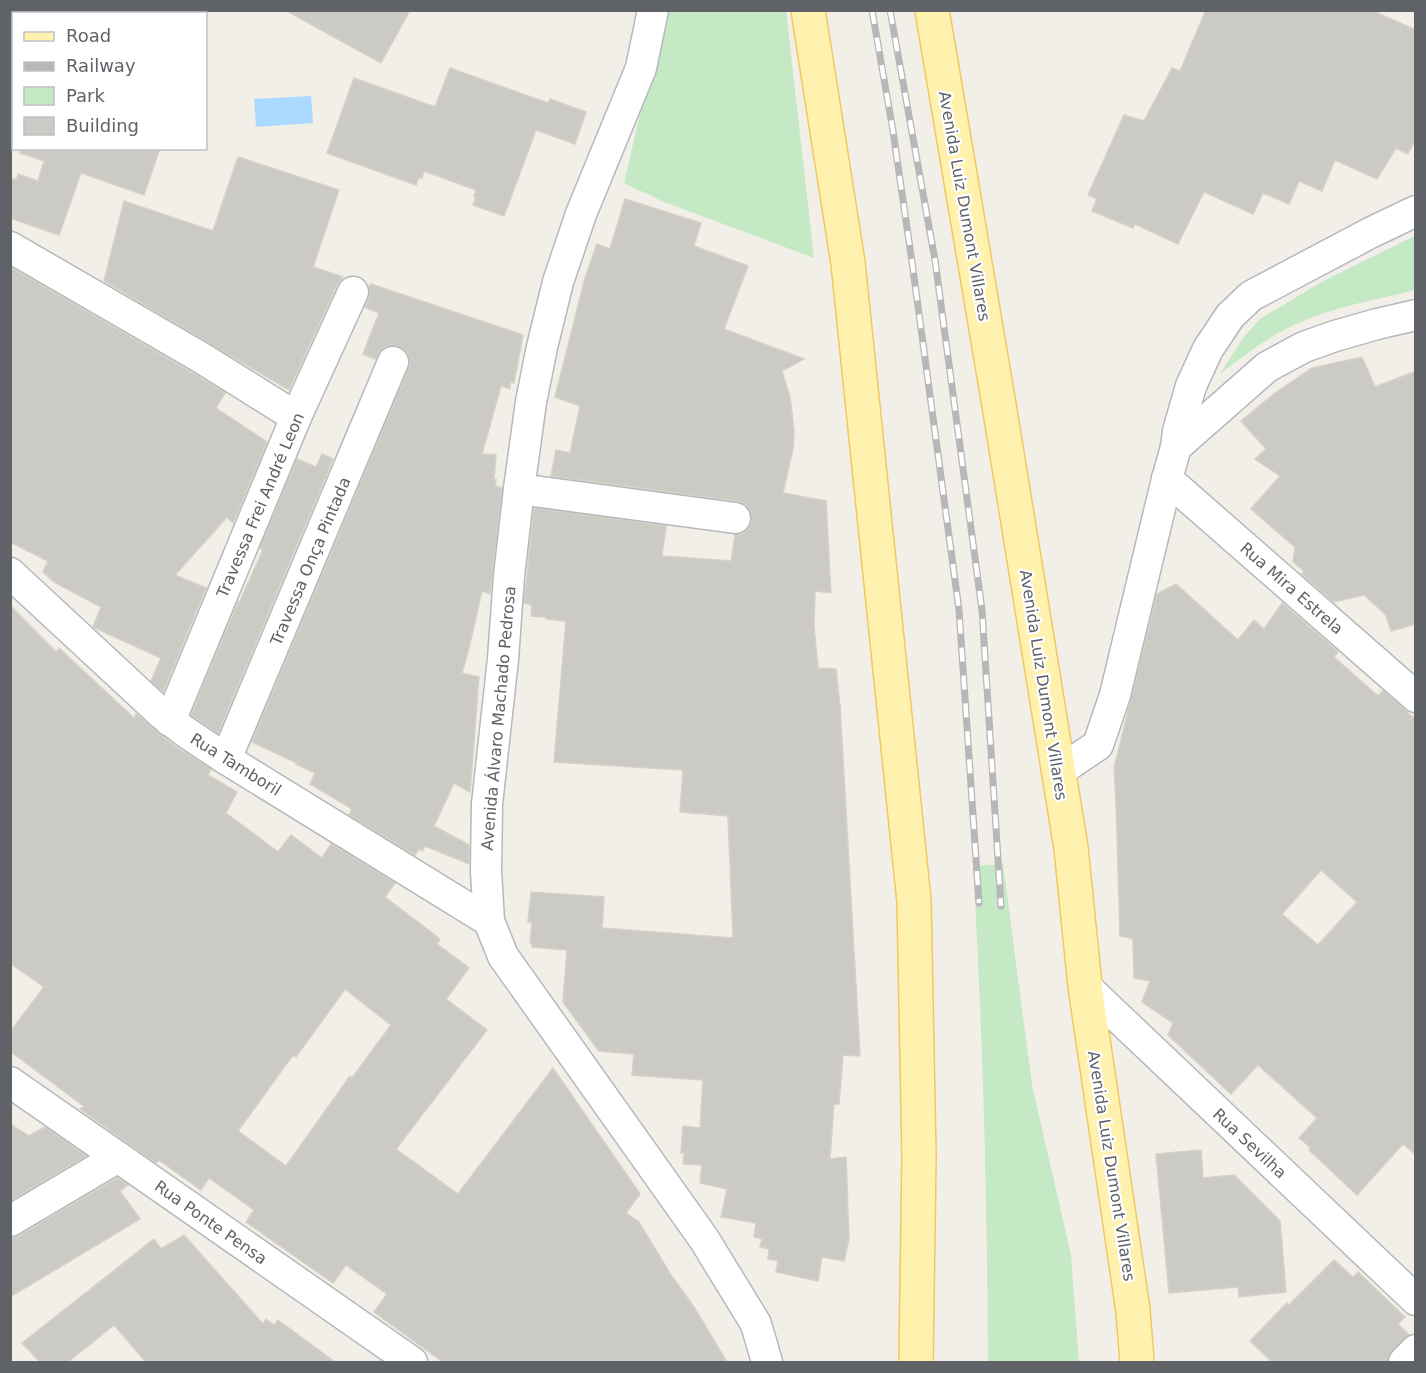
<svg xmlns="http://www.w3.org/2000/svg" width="1426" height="1373" font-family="'DejaVu Sans',sans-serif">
<rect width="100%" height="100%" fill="#f1efe8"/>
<g fill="#c5e8c5">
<path d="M664,11H786L814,258L664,202L624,183Z"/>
<path d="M1415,236V290C1375,300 1332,307 1294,325C1268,337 1243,356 1220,374L1243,338L1260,319L1325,280Z"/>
<path d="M1003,864L1032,1085L1071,1255L1079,1362H988C987,1197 983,1031 973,866Z"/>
</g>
<path fill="#aadaff" d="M311,96L313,123L256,127L254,99Z"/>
<g fill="#cccac5" stroke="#d6d1c6" stroke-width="1.5" fill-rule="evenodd">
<path d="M285,10H410L381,63Z"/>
<path d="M1206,10H1371L1416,30V138L1408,154L1396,148L1377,179L1335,160L1322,191L1299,181L1289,204L1263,193L1253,214L1204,192L1178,244L1135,224L1133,228L1092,211L1097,199L1088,195L1124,115L1144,121L1172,68L1180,71Z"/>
<path d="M450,68L548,103L550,99L586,112L575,144L536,130L504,216L473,205L476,197L474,196L476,190L424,171L422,178L419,177L416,185L327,153L354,78L435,107Z"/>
<path d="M21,148H160L144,195L81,173L59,235L10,218V178L16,180L18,174L38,181L44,161L20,153Z"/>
<path d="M238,157L339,190L313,267L343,277L337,285L289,390L104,281L124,201L213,231Z"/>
<path d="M625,199L701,223L694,246L748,266L724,329L804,359L782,371L790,397L794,431L793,449L783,493L826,501L831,593L815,591L814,626L818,668L836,669L840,706L860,1056L843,1055L839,1104H834L830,1159L846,1157L849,1239L844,1261L822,1257L818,1281L776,1272L778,1261L768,1259L769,1249L760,1247L762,1239L754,1237L756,1223L721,1217L727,1189L700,1183L702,1165L683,1164L684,1153H681L683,1126L700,1128L703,1080L632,1075L634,1054L599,1051L563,1002L567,950L532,947V943H530L532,922H528L531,892L604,897L602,928L733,938L728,816L680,812L683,770L554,762L566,621L546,619V617L531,616L532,605L524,603L534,508L666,526L662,556L731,561L735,535L742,534L748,529L752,521L751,511L745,504L737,501L551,476L556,450L570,453L580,406L555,397L585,278L597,244L610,249Z"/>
<path d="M10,267L191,372L225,393L216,408L267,442L233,523L227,517L175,575L206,588L163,692L151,681L161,658L93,627L101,607L54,582L43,572L48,561L10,542Z"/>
<path d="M371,284L523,335L514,383L510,382V389L501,386L482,454L496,455L494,479H496L495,486L502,488L490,594L482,591L469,648L462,673L479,677L470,792L454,783L434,826L469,845V864L425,846L422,851L419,849L415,855L349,815L352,809L310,784L315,773L296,764L297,763L252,742L409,368L410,360L407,352L399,346L390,345L383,348L375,359L363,354L379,313L365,307L369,299L370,291L369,287Z"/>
<path d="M1362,357L1375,387L1416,371V624L1391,631L1386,615L1364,595L1334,602L1302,574L1304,571L1293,562L1295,547L1251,509L1280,476L1255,459L1266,449L1241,421L1275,393L1312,368Z"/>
<path d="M322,454L333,459L218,733L191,715L238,602L239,603L263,550L260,548L297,459L316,467Z"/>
<path d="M1176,584L1238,640L1254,620L1264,629L1282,603L1338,652L1334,657L1378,696L1383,691L1416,720V1155L1403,1144L1357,1195L1309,1150L1311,1148L1299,1138L1317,1118L1258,1065L1231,1094L1168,1035L1173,1023L1142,1002L1150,981L1134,978L1133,939L1120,936L1116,802L1114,768L1157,594ZM1321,870L1357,902L1318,945L1282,914Z"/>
<path d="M10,605L56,652L59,648L134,718L136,714L173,745L211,769L208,775L237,792L226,813L278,852L291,835L322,858L331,844L395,883L385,897L440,939L437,944L469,968L446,999L487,1030L396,1149L458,1194L553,1068L640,1194L626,1213L639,1222L671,1275L694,1307L727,1362H443L374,1312L387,1294L346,1265L333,1283L246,1222L254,1210L209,1178L201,1190L159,1160L156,1163L80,1109L85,1107L10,1051V1032L44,987L10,963ZM345,989L391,1025L352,1078L350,1076L286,1166L238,1131L293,1055L296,1057Z"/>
<path d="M10,1124L29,1136L45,1127L86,1156L10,1201Z"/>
<path d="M1201,1150L1203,1178L1234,1175L1280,1221L1286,1292L1239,1297L1238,1287L1169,1293L1156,1154Z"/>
<path d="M117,1178L128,1185L120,1191L140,1219L10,1297V1238L19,1236Z"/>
<path d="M184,1235L263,1324L266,1319L274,1325L278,1320L335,1362H146L114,1325L68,1362H40L22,1343L154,1239L161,1249Z"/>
<path d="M1334,1260L1353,1277L1358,1272L1405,1317L1398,1324L1409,1335L1392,1350L1388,1357L1387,1362H1272L1250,1341L1287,1303L1288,1306Z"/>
</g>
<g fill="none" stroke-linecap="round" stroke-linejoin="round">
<defs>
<g id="minor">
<path d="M653,10L641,68L581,214L558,282L542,347L531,402L519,489L509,576L503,659L487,804L486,871L489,921L503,956L704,1239L756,1324L767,1362"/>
<path d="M34,14L35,10"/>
<path d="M10,58L14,52"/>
<path d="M10,247L200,357L296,417"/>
<path d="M1176,447L1178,431L1191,386L1208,349L1230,316L1251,296L1370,233L1416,211"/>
<path d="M1167,479L1416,697"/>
<path d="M519,489L735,518"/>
<path d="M10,573L162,714L184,731L226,759L489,921"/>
<path d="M170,721L296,417L353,292"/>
<path d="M226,759L393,362"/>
<path d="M1058,772L1098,745L1115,695L1167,479L1176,447L1267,367L1304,347L1335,336L1377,324L1416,315"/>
<path d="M1085,986L1416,1300"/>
<path d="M10,1082L412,1362"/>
<path d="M10,1221L118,1157"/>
<path d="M1404,1362L1416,1350"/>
</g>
<g id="major">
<path d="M808,10L848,263L914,901L919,1156L916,1362"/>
<path d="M932,10L999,405L1071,848L1085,986L1133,1311L1137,1362"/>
</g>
</defs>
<use href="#minor" stroke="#b5b8bc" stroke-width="33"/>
<use href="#major" stroke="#f2c960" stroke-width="36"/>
<use href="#minor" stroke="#fff" stroke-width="30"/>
<use href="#major" stroke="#fff2af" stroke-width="33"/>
<defs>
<g id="rail">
<path d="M872,10L893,131L912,262L959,610L979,903"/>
<path d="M890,10L935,260L982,610L1001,906"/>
</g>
</defs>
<use href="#rail" stroke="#b6b7b8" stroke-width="7"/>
<use href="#rail" stroke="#fff" stroke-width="4.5" stroke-dasharray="14" stroke-linecap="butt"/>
</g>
<g text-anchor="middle" stroke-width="4.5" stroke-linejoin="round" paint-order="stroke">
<g font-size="16" fill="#5f6368" stroke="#fff">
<text transform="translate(965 206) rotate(80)" y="6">Avenida Luiz Dumont Villares</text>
<text transform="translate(260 505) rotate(-67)" y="6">Travessa Frei André Leon</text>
<text transform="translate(310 561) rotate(-67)" y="6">Travessa Onça Pintada</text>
<text transform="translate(1292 588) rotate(41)" y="6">Rua Mira Estrela</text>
<text transform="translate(1044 685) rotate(81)" y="6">Avenida Luiz Dumont Villares</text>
<text transform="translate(498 718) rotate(-85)" y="6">Avenida Álvaro Machado Pedrosa</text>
<text transform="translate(236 764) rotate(32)" y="6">Rua Tamboril</text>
<text transform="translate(1250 1143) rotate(43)" y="6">Rua Sevilha</text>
<text transform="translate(1112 1166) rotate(81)" y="6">Avenida Luiz Dumont Villares</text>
<text transform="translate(211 1222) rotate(35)" y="6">Rua Ponte Pensa</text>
</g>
</g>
<rect width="1426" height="1373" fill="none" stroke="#5f6368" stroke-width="24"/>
<rect x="12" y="12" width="195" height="138" fill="#ffffff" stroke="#bfc1c3" stroke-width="1.5"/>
<rect x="24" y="32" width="30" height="9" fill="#fff2af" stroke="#bfc1c3" stroke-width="1.5"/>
<text x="66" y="42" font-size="18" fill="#5f6368">Road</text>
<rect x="24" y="62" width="30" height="9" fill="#b6b7b8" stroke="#bfc1c3" stroke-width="1.5"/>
<text x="66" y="72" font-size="18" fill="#5f6368">Railway</text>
<rect x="24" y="87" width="30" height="18" fill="#c5e8c5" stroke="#bfc1c3" stroke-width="1.5"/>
<text x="66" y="102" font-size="18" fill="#5f6368">Park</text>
<rect x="24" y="117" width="30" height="18" fill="#cccac5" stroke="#bfc1c3" stroke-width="1.5"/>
<text x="66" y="132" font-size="18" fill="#5f6368">Building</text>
</svg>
